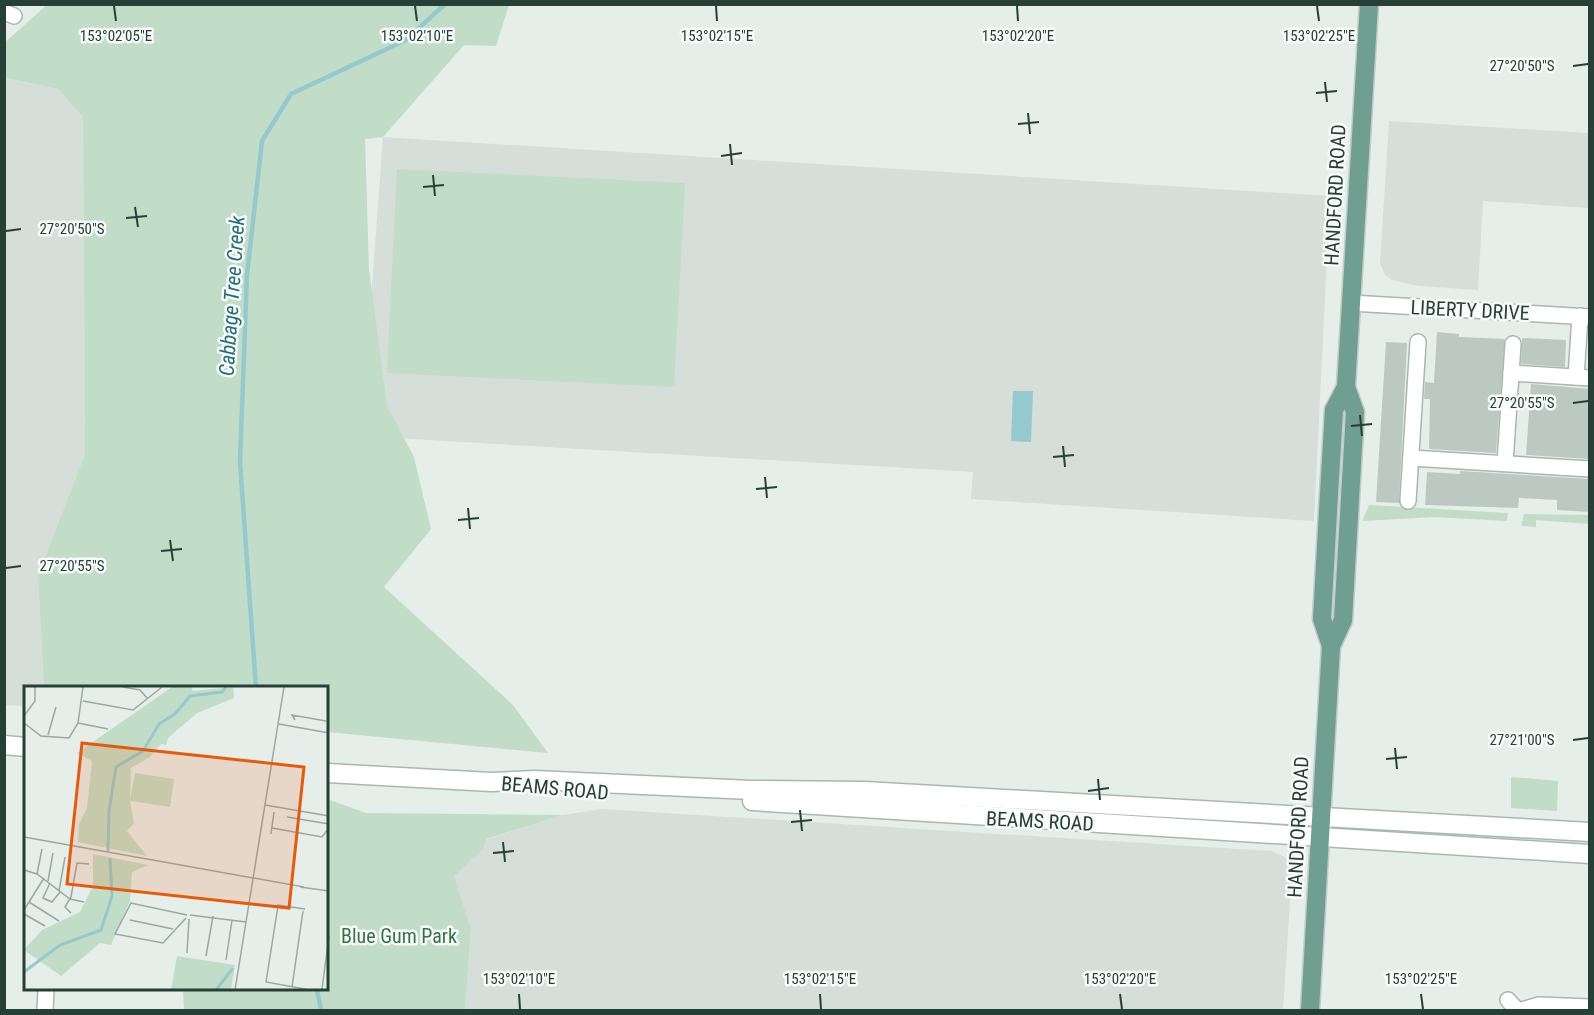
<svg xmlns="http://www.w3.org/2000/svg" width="1594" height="1015" font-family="'Roboto Condensed',sans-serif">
<rect width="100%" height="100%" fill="#e6eeea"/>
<g fill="#d5ded9">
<path d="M4,78L58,89L83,117L85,454L38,575L44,688H26L25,706L4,705Z"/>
<path d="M1389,121L1589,133V208L1483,201L1478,290L1419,286L1392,280L1385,275L1380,263Z"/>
<path d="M383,137L1330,196L1314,521L971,499L973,472L361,436Z"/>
<path d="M601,809L1271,851L1287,858L1292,870L1283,1010H465L471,928L446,852L563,815Z"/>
</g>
<g fill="#c1ddc7">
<path d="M48,4L509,5L496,46L464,45L383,137L365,139L369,269L387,406L414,457L431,529L384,587L513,705L548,753L327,732V688H44L38,575L85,454L83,117L58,89L5,78L4,43Z"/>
<path d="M397,169L685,183L674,387L387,373Z"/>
<path d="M1369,505L1508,513L1507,521L1435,517L1362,521Z"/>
<path d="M1524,514L1589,515V524L1536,520V527L1521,526Z"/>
<path d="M1511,777L1558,781L1557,811L1511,808Z"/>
<path d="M327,799L366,813L563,815L486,839L484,848L454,876L471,928L465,1010H184L183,990H327Z"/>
</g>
<path fill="#94c9ce" d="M1013,391H1033L1031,442L1011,441Z"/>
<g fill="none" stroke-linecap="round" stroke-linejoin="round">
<g stroke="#94c9ce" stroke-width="4.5">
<path d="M256,688L240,462L247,275L262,141L291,94L406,40L445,4"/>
<path d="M317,990L321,1010"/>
</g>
</g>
<g fill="#bcc9c3">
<path d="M1437,332L1459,334V337L1505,339L1496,453L1429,449L1430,399H1424L1425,382L1434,383Z"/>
<path d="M1522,338L1566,340L1565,367L1521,364Z"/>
<path d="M1386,342L1407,343L1399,503L1376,502Z"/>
<path d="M1531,384L1590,389V459L1526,455Z"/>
<path d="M1460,471L1590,479V512L1557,510V500L1519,498L1518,508L1425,505L1427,472L1460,474Z"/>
</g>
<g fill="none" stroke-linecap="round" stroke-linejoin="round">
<defs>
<g id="street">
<path d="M4,12L14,16"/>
<path d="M1351,303L1590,317"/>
<path d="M1511,373L1590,378"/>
<path d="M1576,377L1580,316"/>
<path d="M1411,458L1590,469"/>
<path d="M1505,463L1513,344"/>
<path d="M1408,501L1418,342"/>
<path d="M1508,1000L1517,1010"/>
<path d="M45,1010L46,990"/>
<path d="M1522,1010L1539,1005L1590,1007"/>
</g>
<g id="secondary">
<path d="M4,745L26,747"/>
<path d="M327,773L491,782L535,780L751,790L865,791L1590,832"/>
<path d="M752,801L1590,854"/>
</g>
<g id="primary">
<path d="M1331,646L1343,620L1355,412L1346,387"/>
<path d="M1310,1010L1331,646L1322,619L1328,511L1334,410L1346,387L1369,4"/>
</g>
</defs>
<use href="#street" stroke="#a9b6b1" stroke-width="18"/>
<use href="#secondary" stroke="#a5b9b1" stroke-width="21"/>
<use href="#primary" stroke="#c2c9c7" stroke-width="21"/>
<use href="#street" stroke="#fff" stroke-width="15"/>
<use href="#secondary" stroke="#fff" stroke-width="18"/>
<use href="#primary" stroke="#6f9f90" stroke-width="18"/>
</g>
<path fill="none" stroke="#263f37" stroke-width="2" d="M114,6L116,21M415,6L417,21M716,6L717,21M1017,6L1018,21M1317,6L1319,21M1573,66L1588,64M1325,82L1327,102M1316,93L1337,91M1028,113L1030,134M1018,124L1039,122M730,144L732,165M721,156L742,153M433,175L435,196M423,187L444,185M135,207L138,227M126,218L147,216M6,231L21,229M1573,403L1588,401M1360,415L1362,436M1351,426L1372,424M1063,446L1065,467M1053,457L1074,455M765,477L767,498M756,489L777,487M468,508L470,529M458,520L479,518M170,540L173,561M161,551L182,549M6,568L21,566M1573,740L1588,738M1395,748L1397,769M1386,759L1407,757M1098,779L1100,800M1088,791L1109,788M800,810L802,831M791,822L812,820M503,842L505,862M493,853L514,851M519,994L520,1009M820,994L821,1009M1120,994L1122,1009M1421,994L1423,1009"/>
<g text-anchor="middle" stroke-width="5" stroke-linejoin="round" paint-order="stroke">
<g font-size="20" fill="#263f37" stroke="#f7faf8">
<text transform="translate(1335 195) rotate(-87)" y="7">HANDFORD ROAD</text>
<text transform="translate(1470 310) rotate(3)" y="7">LIBERTY DRIVE</text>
<text transform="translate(555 788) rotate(5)" y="7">BEAMS ROAD</text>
<text transform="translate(1040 821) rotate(3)" y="7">BEAMS ROAD</text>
<text transform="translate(1298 827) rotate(-87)" y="7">HANDFORD ROAD</text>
</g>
<g font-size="20" fill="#347348" stroke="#f7faf8">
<text x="399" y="943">Blue Gum Park</text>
</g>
<g font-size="21" font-style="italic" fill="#256e77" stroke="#f7faf8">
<text transform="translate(232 296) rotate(-86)" y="7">Cabbage Tree Creek</text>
</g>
</g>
<g transform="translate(24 686)">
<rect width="304" height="304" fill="#e6eeea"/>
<path d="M148,1H167L169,5L209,1L210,12L173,27L144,52L142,59L137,58L126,71L107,82L106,113L111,87L150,93L146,121L106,115L110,137L103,145L123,170L54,156L55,138L63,122L68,75L53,67ZM69,168L124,179L108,186L106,215L87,259L76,257L37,290L0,264L18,244L56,226L69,200ZM153,270L211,279L207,304H147Z" fill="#c1ddc7"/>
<path fill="none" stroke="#94c9ce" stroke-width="3" d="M84,165L85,125L92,81L119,65L135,38L151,28L166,10L198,6L202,1M0,286L36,259L77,244L88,210L86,172M192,304L209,282"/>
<path fill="none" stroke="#99a8a2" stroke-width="1.5" d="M99,1L116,4L123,12M59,15L109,24L138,1M0,30L11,15V1M271,34L268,29L302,35M0,37L17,50L45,52L54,37L59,1M54,37L84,43M255,38L305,47M24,49L32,21M241,119L305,130M263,131L305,138M248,142L298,151L305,142M247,148L250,126M0,151L280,201M0,184L13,188L46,213L60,216M13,188L18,163M24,195L29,167M26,197L19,212L28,216L36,206M276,201L305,205M35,205L41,171M5,216L35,235M253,219L281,223M254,220L242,296L286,304M0,224L20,192M47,227L41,221L47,211L53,177L65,178M0,228L21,240M166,229L222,236M162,232L139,257L91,248L107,217L163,229M106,234L149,243M163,267L165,233M182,270L189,230M202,274L208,234M268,301L279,225M298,303L305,250M211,304L260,1"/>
<path fill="#e8590c" fill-opacity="0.15" stroke="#e8590c" stroke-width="3" d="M58,57L280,81L265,222L43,198Z"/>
<rect width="304" height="304" fill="none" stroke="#263f37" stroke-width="3"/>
</g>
<g font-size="15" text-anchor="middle" fill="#263f37" stroke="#f7faf8" stroke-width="5" stroke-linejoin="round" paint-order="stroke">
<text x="116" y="41">153°02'05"E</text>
<text x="417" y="41">153°02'10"E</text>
<text x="717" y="41">153°02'15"E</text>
<text x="1018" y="41">153°02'20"E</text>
<text x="1319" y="41">153°02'25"E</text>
<text x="1522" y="71">27°20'50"S</text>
<text x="72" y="234">27°20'50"S</text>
<text x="1522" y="408">27°20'55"S</text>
<text x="72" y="571">27°20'55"S</text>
<text x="1522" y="745">27°21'00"S</text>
<text x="519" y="984">153°02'10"E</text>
<text x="820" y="984">153°02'15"E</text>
<text x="1120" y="984">153°02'20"E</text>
<text x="1421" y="984">153°02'25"E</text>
</g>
<rect width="1594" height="1015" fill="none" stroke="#263f37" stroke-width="12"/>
</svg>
